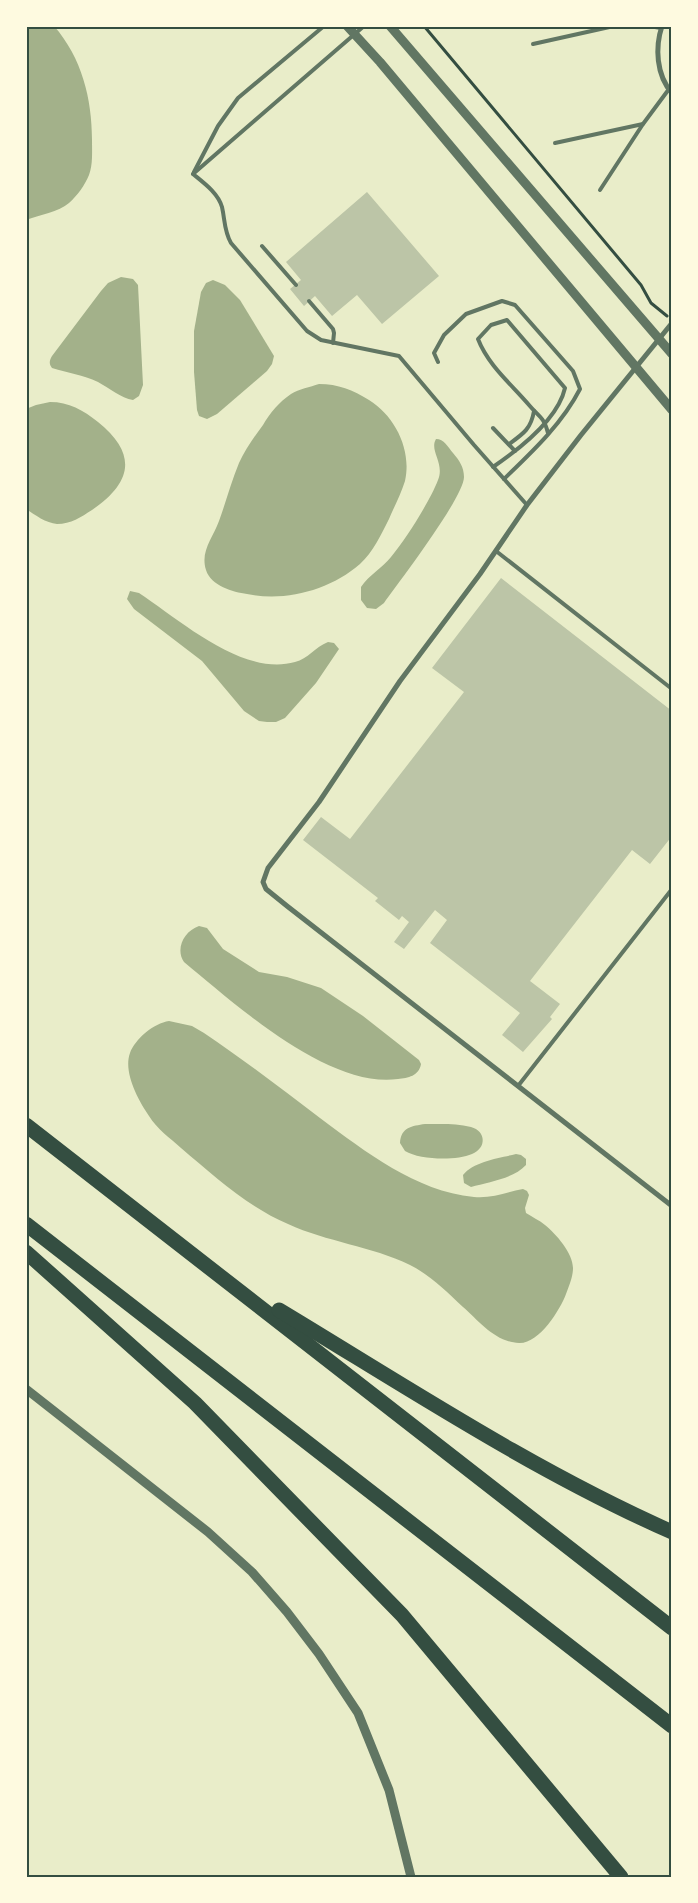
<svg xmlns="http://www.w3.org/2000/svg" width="698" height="1903" font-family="'Fira Sans Condensed',sans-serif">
<rect width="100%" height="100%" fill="#e9edc9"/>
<g fill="#a3b18a">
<path d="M26,26H54C82,58 92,99 92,140C92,151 93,165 89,175C85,185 77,196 69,203C59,212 39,215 26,220Z"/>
<path d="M121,277L133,279L138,285L143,385L139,396L133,400C121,398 109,388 98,382C83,375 68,373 52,368C49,364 49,361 52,356L101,291L108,283Z"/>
<path d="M213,280L225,285L240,300L274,356L272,364L267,371L217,414L207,419L199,416L197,410L194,372V331L201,292L206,283Z"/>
<path d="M319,384C338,384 353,390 369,400C395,416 412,450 405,481C401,494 394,507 389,519C381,535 373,552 360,564C330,590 286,602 247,594C233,592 211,586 206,570C200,551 213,538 219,521C226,502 231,482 239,463C245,450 254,437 263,425C270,413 279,402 291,394C299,389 310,387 319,384Z"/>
<path d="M50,402C69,402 83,410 98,422C138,454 132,483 92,510C81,517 71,524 57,524C46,523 35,515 26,509V409L36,405Z"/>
<path d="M436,439C444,439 448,447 453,453C459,460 464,467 464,477C464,497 399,582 384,603L376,609L367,608L361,600V587C369,575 382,568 391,557C406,539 430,501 438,480C445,463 429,451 436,439Z"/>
<path d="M130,591L139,593C180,620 243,677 295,662C308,659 315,647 328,642L334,643L339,649L316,683L285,718L276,722H267L259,721L244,711L202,661L134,609L127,599Z"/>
<path d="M199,926L207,928L223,949L259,972L287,977L321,988L363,1016L419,1060L421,1064C419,1076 408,1078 398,1079C328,1089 234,1003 184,962C175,949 184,931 199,926Z"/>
<path d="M169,1021L192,1026L204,1033C244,1060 282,1089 320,1118C366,1152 415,1191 474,1197C490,1199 507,1192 523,1189L527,1191L529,1195L525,1208L526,1213C532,1217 539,1220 545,1225C556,1234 573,1253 573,1268C573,1277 569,1286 566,1294C560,1310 539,1344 519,1343C495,1342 479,1321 463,1307C447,1292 430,1275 410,1265C371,1246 327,1242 288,1224C248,1207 214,1176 181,1148C170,1138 157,1129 149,1116C138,1100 123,1072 130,1053C135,1039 154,1023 169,1021Z"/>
<path d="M425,1124C440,1124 456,1123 471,1127C486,1131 487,1148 472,1154C456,1161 420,1160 405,1151L400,1143C401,1127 412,1126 425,1124Z"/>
<path d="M516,1154L521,1155L526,1159V1165C513,1179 488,1182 471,1187L464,1183L463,1175C474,1161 500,1158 516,1154Z"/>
</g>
<g fill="#bcc5a7">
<path d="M367,192L439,276L382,324L357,295L332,316L315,296L304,306L290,289L301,280L286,262Z"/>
<path d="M501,578L672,711V836L650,864L632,850L530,981L560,1004L550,1017L552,1019L523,1052L502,1035L520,1013L430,943L447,920L435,910L404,949L394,942L409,922L402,916L399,920L375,901L378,898L303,840L321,817L350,839L464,692L432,668Z"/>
</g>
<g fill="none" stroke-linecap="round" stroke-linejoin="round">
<path stroke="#344e41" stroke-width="3" d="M424,26L641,285L651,303L667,316"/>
<g stroke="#617663" stroke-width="4">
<path d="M649,26L661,28"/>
<path d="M533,44L614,26"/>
<path d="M555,143L643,124"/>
<path d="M194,172L218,126L238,98L324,26"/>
<path d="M193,174C204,183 218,193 222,207C225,220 224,231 231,243L307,331L321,340L399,356L474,445L527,505"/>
<path d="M193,174L364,26"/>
<path d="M600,190L643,124L669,89"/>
<path d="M262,246L296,285"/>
<path d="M309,301L333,329L334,333L333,343"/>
<path d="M438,362L434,353L444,335L466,314L502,301L515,305L573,371L580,389C562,424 532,452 504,479"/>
<path d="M493,428L515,451"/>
<path d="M509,444C523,434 531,429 534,411"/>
<path d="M493,467C518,450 558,419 565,388L507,320L491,325L478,339C488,365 511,384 529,405C539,417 544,417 548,433"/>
<path d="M496,551L672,689"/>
<path d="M518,1086L672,889"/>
</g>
<g stroke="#617663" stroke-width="5">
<path d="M662,26C655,47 656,75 672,93"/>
<path d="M672,323L581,435L527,505L480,574L400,681L319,802L268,868L263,882L266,889L287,906L672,1206"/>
</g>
<g stroke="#617663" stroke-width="9">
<path d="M347,26L380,62L672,410"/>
<path d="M390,26L672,354"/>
<path d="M26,1389L208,1532L252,1572L287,1612L319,1654L358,1713L389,1790L411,1877"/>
</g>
<g stroke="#344e41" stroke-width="15">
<path d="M26,1125L672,1628"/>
<path d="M26,1224L672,1726"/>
<path d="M26,1252L195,1403L402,1615L621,1877"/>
<path d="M279,1310C407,1387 534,1471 672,1532"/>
</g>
</g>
<rect width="698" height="1903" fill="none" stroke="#fefae0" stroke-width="55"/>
<rect x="28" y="28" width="642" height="1848" fill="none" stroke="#344e41" stroke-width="2"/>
</svg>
